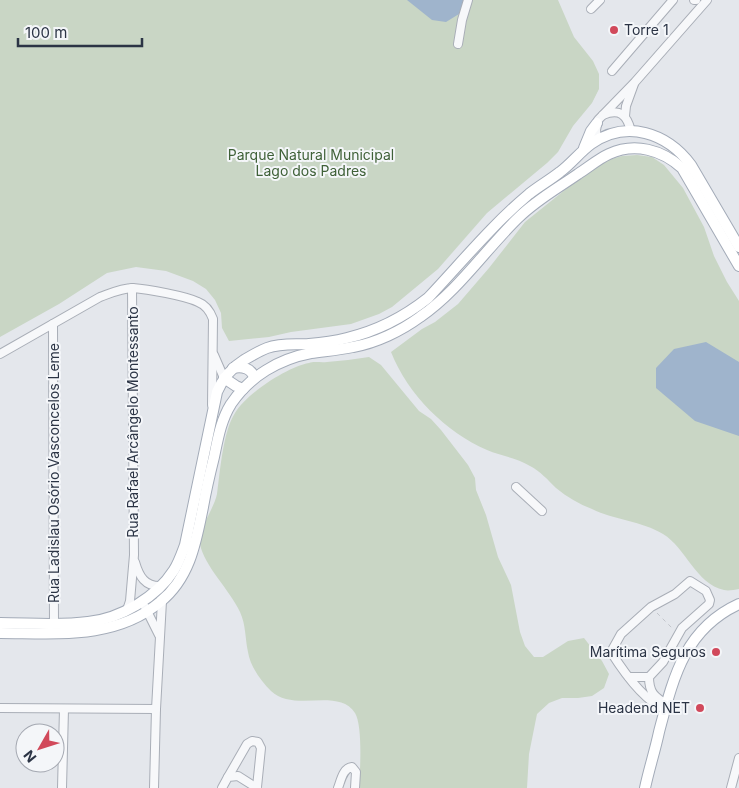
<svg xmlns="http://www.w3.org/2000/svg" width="739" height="788" font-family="Inter,sans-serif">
<rect width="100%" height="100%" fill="#e4e7ec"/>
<g fill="#c9d6c5">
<path d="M0,0H558L574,37L593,61L599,74V89L592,103L573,126L558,152L547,163L487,213L438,269L392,307L379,314L351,324L291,332L269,337L229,341L222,328L221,313L215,300L206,289L193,281L166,271L136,267L107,273L59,304L0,337Z"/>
<path d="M637,155L652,157L664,165L683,188L704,227L714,256L727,282L739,301V589C734,590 728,591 724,590C696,584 686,548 663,534C642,521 614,520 592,509C579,504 567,497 556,488C548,480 540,471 530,466C517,458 501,456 487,450C446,432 408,395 391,352L422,329L435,322L458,304L489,268L525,222L571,185L608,160L622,156Z"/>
<path d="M369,357L381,365L419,411L431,419L441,430L468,465L475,478L476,490L486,515L498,557L511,585L520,632L525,646L534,657H543L568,641L584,638L602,661L609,674L604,688L592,696L578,698H562L549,703L537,714L529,754L527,788H359C360,772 363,726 355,713C338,687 294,713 271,691C261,681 250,666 248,652C245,638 246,625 240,612C230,590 204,566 200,544C198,529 214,509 217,494C220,472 223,431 235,413C246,394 287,367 309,363C314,361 321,363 327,362C341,361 355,359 369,357Z"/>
</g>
<g fill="#9fb4cc">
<path d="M407,0H468L459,14L446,22L432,20Z"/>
<path d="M706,342L739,362V436L695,421L656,388V368L674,349Z"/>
</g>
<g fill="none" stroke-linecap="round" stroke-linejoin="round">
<defs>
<g id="minor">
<path d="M694,0H696"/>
<path d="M591,9L600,0"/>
<path d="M458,44L462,20L468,0"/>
<path d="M612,71L673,0"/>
<path d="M603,115C620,108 627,115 631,131"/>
<path d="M625,116L626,106L634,84"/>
<path d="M597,140L596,130L598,120L635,82L707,0"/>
<path d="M53,324L54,623"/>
<path d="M0,354L100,297C111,293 122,288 133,288C147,289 186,296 198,302C206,305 210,311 213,319L212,405"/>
<path d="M214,355L224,378"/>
<path d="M516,487L542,511"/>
<path d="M135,562C139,576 145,587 161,586"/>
<path d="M145,607L159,635"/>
<path d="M127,610L130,601L134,555L132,288"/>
<path d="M629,677H649"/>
<path d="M0,708L156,709"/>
<path d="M665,709C644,701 623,671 611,652L621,634L651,607L675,594L690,581L706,591L710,600L709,604L682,628L663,662L649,677C649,692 654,697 667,704"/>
<path d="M228,777L247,744L252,741L258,742L261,748L257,787"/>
<path d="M62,788L64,709"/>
<path d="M154,788L156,709L162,601"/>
<path d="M222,788L228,777L238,776L257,788"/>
<path d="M338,788C341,780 343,768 352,767L356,772L355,788"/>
<path d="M731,788L739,758"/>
</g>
<g id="major">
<path d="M584,148L591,131L597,123"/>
<path d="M233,368C242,366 252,368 254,378"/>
<path d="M224,378L236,386L243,389"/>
<path d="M0,623C29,623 59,626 88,622C120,619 157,597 174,570C179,562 182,553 185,545L217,392C223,378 231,368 244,360C251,356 259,351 267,348C281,343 295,345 309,344C321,343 335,341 347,338C377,331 404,317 428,298C461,263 492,225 529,194C539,186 550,180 560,172C571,164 580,152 591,144C627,119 667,133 691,165L739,247"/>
<path d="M0,633C55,633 115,640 160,602C190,578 196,542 203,507C206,490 210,473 214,457C218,438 221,420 231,404C250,376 279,359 311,353C325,351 339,350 353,347C376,343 401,331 420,317C458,291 485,250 518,218C536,200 558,188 578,174C589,167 598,159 609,154C635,142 662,150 682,168L739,266"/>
<path d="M645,788C649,769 655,751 659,732C673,679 684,629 739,604"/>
</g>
</defs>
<use href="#minor" stroke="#a9aeb7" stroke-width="10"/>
<use href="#major" stroke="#a3abb8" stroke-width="12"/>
<path stroke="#c2c5cb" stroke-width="1" stroke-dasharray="4 4" stroke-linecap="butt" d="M657,613L672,628"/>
<use href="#minor" stroke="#f7f8fa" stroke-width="8"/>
<use href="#major" stroke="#fff" stroke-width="10"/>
</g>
<g fill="#d1495b" stroke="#f4f6f9" stroke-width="2">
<circle cx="614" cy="30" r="5"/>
<circle cx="716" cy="652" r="5"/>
<circle cx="700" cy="708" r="5"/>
</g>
<g text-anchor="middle" stroke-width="4" stroke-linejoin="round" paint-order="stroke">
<g font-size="14" fill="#2b3445" stroke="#f4f6f9" text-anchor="end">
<text x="624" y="35" text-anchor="start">Torre 1</text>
<text x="706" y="657">Marítima Seguros</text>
<text x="690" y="713">Headend NET</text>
</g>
<g font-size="14" fill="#3f6138" stroke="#f4f6f9">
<text x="311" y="160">Parque Natural Municipal<tspan x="311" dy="16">Lago dos Padres</tspan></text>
</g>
<g font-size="14" fill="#2b3445" stroke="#f4f6f9">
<text transform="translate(133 422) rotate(-90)" y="5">Rua Rafael Arcângelo Montessanto</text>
<text transform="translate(54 473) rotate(-90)" y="5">Rua Ladislau Osório Vasconcelos Leme</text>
</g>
</g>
<g transform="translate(40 748) rotate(231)"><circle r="24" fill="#f4f6f9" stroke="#a4a8b1"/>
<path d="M0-4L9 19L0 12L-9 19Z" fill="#d1495b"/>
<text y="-8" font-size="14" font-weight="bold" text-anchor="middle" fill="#2b3445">N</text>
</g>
<path d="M18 38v8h124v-8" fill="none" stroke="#2b3445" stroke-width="2.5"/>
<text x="25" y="38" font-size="15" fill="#2b3445" stroke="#f4f6f9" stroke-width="4" paint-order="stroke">100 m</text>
</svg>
